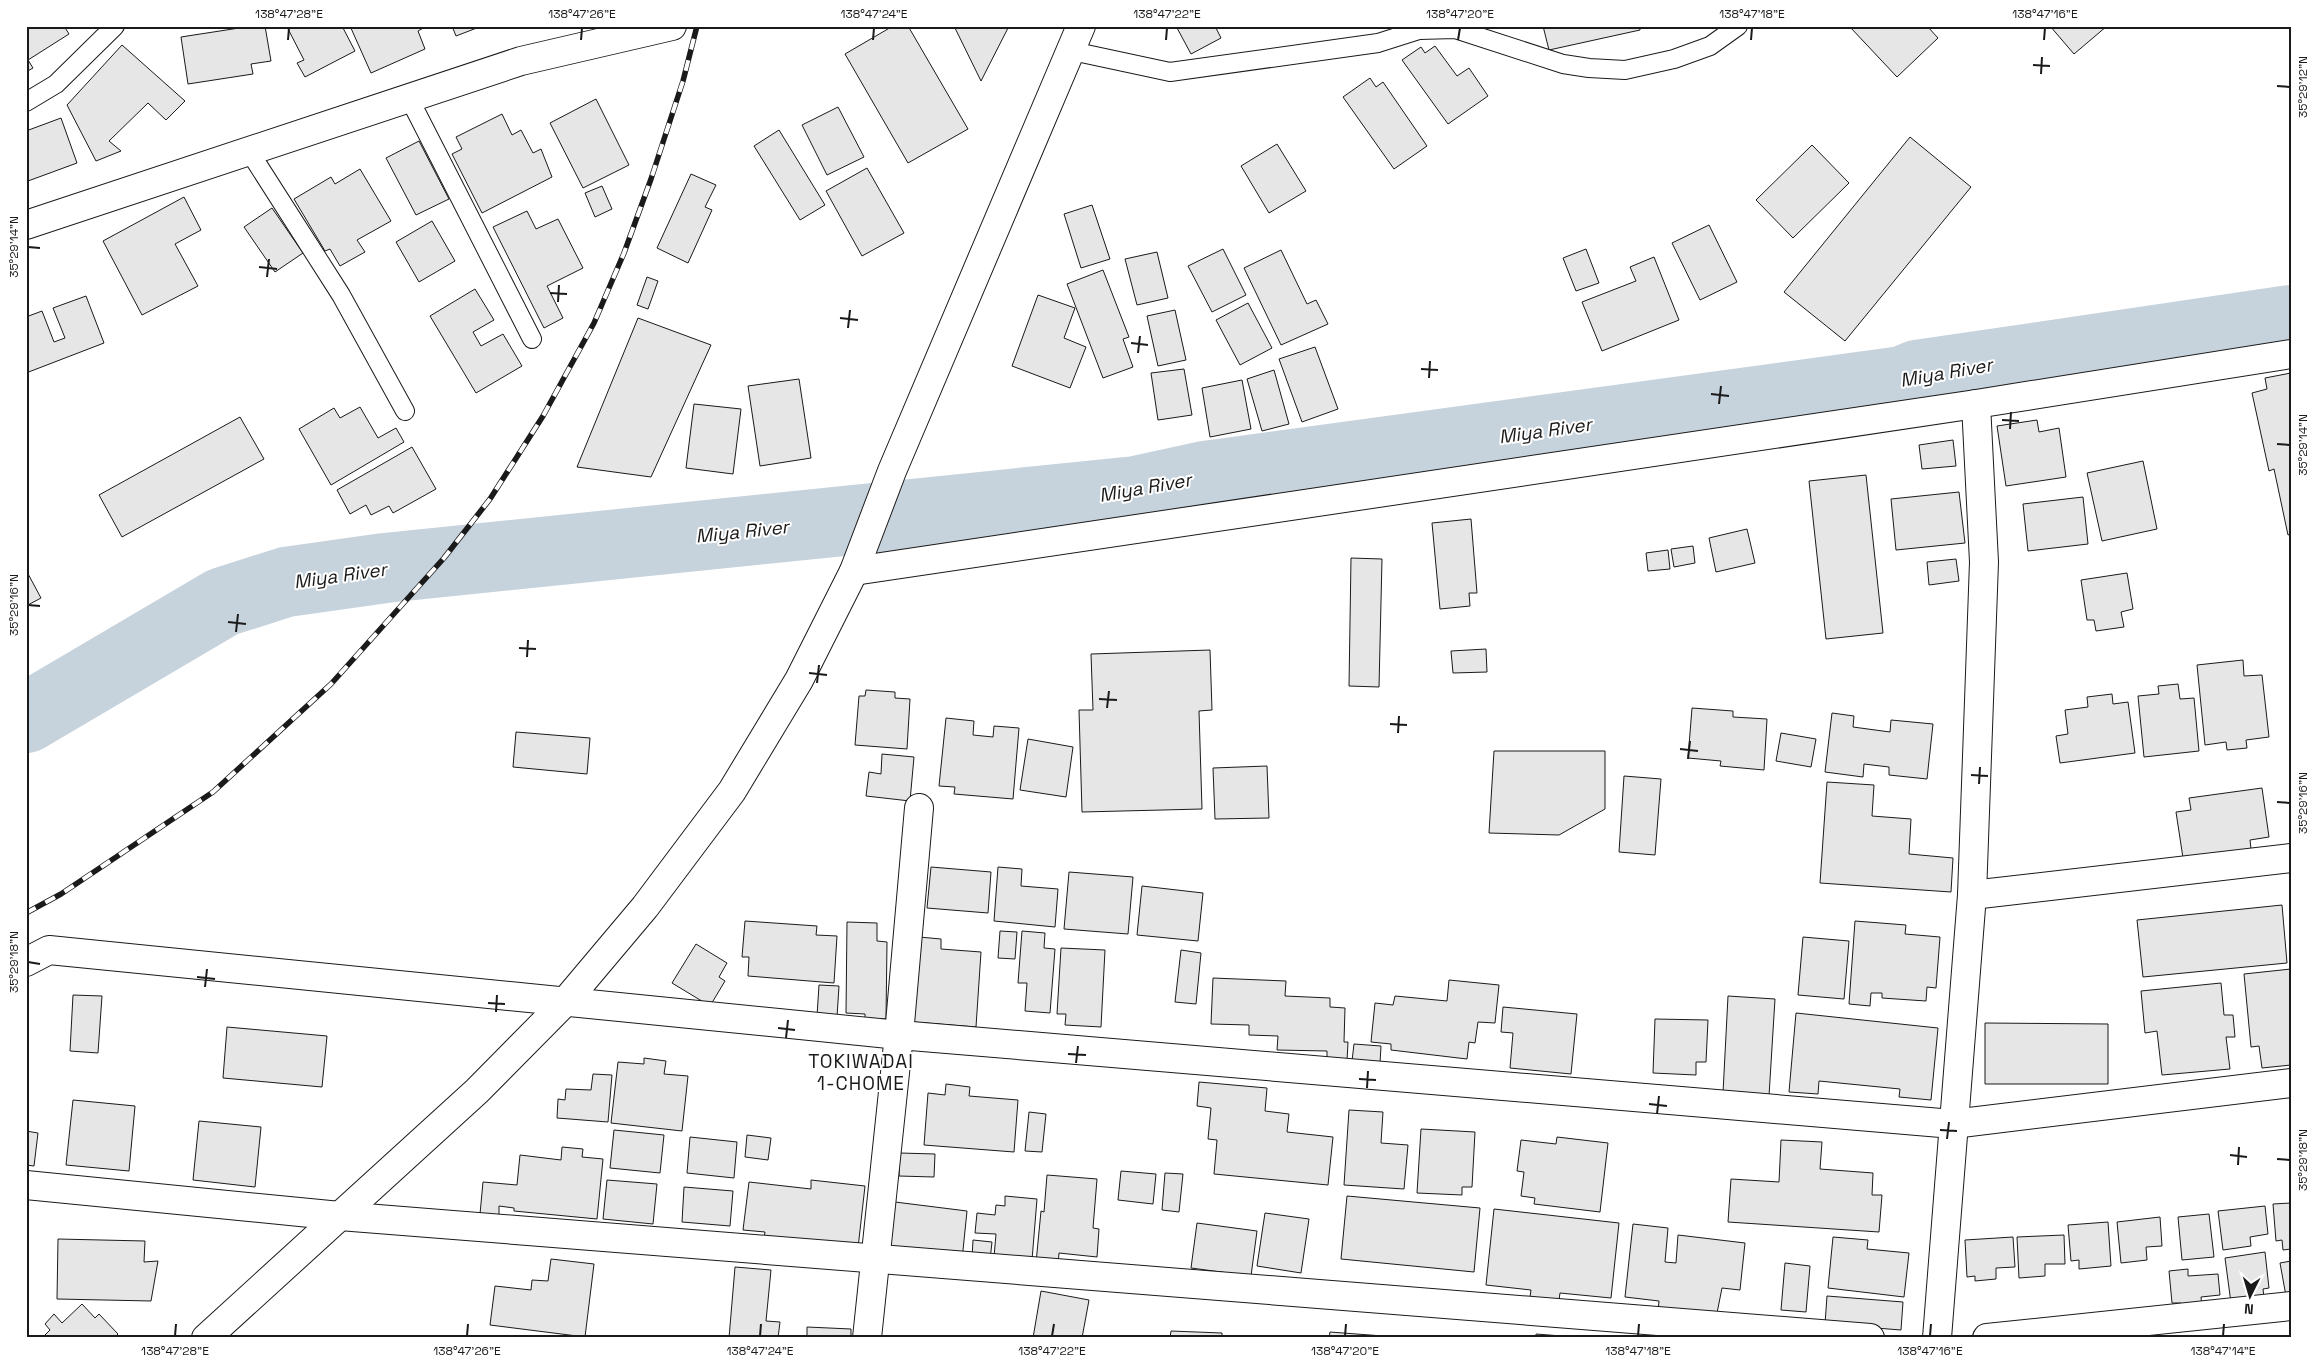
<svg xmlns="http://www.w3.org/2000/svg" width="2317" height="1364" font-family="'Space Grotesk',sans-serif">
<rect width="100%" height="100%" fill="#fff"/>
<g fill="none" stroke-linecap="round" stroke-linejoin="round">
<path stroke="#c6d2dc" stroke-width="70" d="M26,718L223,602L286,582L385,568L1136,491L1205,476L1903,381L1917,375L2291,320"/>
</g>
<g fill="#e6e6e6" stroke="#1a1a1a">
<path d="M26,26H64L69,34L28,60L33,68L26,72Z"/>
<path d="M252,26H265L271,61L251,64L253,74L188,84L181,37Z"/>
<path d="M289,26H342L355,51L305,77L297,63L304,60L287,27Z"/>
<path d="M350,26H427L418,31L425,49L371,73Z"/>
<path d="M452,26H482L456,36Z"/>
<path d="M893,26H908L968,129L908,163L845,54Z"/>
<path d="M954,26H1009L981,81Z"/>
<path d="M1176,26H1215L1221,38L1191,54Z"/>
<path d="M1543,26H1640V30L1549,50Z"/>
<path d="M1927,26L1938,38L1897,77L1850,27Z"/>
<path d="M2050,26H2107L2074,54Z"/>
<path d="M122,45L185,101L166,120L148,103L109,141L121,151L96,161L67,105Z"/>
<path d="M1435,46L1457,76L1469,68L1488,96L1448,124L1402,60L1421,47L1425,53Z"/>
<path d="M1370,78L1376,87L1383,82L1427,146L1394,169L1343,97Z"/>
<path d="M596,99L629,165L583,188L550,123Z"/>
<path d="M838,107L864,157L827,175L802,125Z"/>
<path d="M502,114L512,135L521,130L533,153L541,149L552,177L482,213L452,154L462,149L456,137Z"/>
<path d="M61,118L77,163L28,181L26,131Z"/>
<path d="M779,130L825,205L800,220L754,146Z"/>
<path d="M1910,137L1971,187L1845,341L1784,292Z"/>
<path d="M419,141L449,199L416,215L386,158Z"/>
<path d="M1277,144L1306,191L1269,213L1241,166Z"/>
<path d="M1812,145L1849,183L1793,238L1756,200Z"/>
<path d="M867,168L904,233L862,256L826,191Z"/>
<path d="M360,169L391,221L357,240L365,252L340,266L330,249L325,251L294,199L331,177L335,184Z"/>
<path d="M691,174L716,185L705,207L712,210L688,263L657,248Z"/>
<path d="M602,186L612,209L595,217L585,193Z"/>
<path d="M184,197L201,230L175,244L198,286L142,315L103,241Z"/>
<path d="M1092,205L1110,259L1081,268L1064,214Z"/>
<path d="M272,208L303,253L275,272L244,227Z"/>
<path d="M527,211L536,229L558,219L583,268L547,286L563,318L544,328L493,227Z"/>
<path d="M432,221L455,261L419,282L396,242Z"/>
<path d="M1709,225L1737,282L1700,300L1672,243Z"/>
<path d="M1223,249L1246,295L1212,312L1188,266Z"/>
<path d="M1586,249L1599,283L1576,291L1563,258Z"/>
<path d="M1281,250L1307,304L1316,300L1328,324L1281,345L1244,268Z"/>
<path d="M1157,252L1168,298L1137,305L1125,259Z"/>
<path d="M1654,257L1679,320L1602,351L1582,302L1636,281L1630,267Z"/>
<path d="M1103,270L1129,337L1123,339L1133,367L1103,378L1067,284Z"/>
<path d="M647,277L658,281L648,309L637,305Z"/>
<path d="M475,289L494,320L473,332L481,346L503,334L522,366L476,393L430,316Z"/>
<path d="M1038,295L1075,308L1064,338L1086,347L1070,388L1012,366Z"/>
<path d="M86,296L104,343L26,373V317L42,311L54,342L65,338L53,308Z"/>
<path d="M1248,303L1272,348L1240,365L1216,320Z"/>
<path d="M1175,310L1186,360L1158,366L1147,316Z"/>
<path d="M638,318L711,345L651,477L577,467Z"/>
<path d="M1315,347L1338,409L1302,422L1279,359Z"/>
<path d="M1184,369L1192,415L1158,420L1151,373Z"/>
<path d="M1274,370L1289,424L1262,431L1247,379Z"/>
<path d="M2291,373V534L2288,535L2274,469L2269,471L2252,393L2267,389L2265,378Z"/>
<path d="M799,379L811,458L760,466L748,386Z"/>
<path d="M1242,380L1251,429L1210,437L1202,388Z"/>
<path d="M694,404L741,409L733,474L686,468Z"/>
<path d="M360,407L378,438L396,428L404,442L331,485L299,429L334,408L340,418Z"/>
<path d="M240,417L264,459L122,537L99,495Z"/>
<path d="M2037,420L2039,432L2059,428L2066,477L2006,486L1997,426Z"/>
<path d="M1953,440L1956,466L1922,469L1919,445Z"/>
<path d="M412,447L436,489L393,513L389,506L371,515L366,505L350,514L337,490Z"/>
<path d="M2143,461L2157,529L2102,541L2087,473Z"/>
<path d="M1866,475L1883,633L1826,639L1809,481Z"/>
<path d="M1959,492L1965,543L1896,550L1891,499Z"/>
<path d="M2083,497L2088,544L2028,551L2023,504Z"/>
<path d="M1471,519L1477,593H1469L1470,606L1440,609L1432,523Z"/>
<path d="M1747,529L1755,563L1716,572L1709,538Z"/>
<path d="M1693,546L1695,563L1674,567L1671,549Z"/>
<path d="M1668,550L1670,569L1648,571L1646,553Z"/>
<path d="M1351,558L1382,559L1379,687L1349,686Z"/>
<path d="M1956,559L1959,581L1929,585L1927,562Z"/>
<path d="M26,570L41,598L26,606Z"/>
<path d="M2127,573L2133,609L2121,612L2124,627L2096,631L2094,620H2087L2081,580Z"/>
<path d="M1486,649L1487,672L1453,673L1451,651Z"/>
<path d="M1210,650L1212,710L1199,711L1202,809L1082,812L1079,710H1093L1091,654Z"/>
<path d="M2243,660L2244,676L2262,675L2269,737L2246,740L2247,748L2227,750L2226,742L2205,745L2197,665Z"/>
<path d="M2178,684L2180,699L2194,698L2199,751L2144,757L2138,696L2159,694L2158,686Z"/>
<path d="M866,690L895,692V698L910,699L907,749L855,745L859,696H865Z"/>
<path d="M2112,694L2113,704L2128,702L2135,753L2060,763L2056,736L2068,734L2065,710L2088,707L2087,697Z"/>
<path d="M1692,708L1733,711V717L1767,719L1764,770L1720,766L1721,761L1688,758Z"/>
<path d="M1832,713L1854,716L1853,727L1890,732L1891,720L1933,724L1927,779L1889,775V767L1864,764L1863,777L1825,772Z"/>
<path d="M946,718L974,721L973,735L993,737L994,726L1019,728L1013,799L954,794L955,787L939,786Z"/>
<path d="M516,732L590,738L587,774L513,767Z"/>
<path d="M1781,733L1816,739L1811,767L1776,761Z"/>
<path d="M1028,739L1073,747L1066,797L1020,790Z"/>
<path d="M1494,751H1605V809L1559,835L1489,833Z"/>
<path d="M882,754L914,757L910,801L866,796L869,772L881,774Z"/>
<path d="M1267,766L1269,818L1215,819L1213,768Z"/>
<path d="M1624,776L1661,779L1655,855L1619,852Z"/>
<path d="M1827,782L1874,785L1872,816L1911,819L1909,854L1953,858L1951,892L1820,883Z"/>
<path d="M2262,788L2269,837L2250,840L2251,849L2183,858L2176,812L2191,810L2189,798Z"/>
<path d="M931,867L991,872L988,913L927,908Z"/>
<path d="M998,867L1022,869L1021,886L1058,889L1055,927L994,921Z"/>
<path d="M1069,872L1133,877L1128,934L1064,929Z"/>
<path d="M1142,886L1203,893L1198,941L1137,935Z"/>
<path d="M2282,905L2287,963L2143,977L2137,920Z"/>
<path d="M745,921L817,926L816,935L837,936L834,983L748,976L749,957H742Z"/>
<path d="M1855,921L1906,925L1905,934L1940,937L1936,988L1927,987L1926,1001L1882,998V993H1871L1870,1006L1849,1004Z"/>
<path d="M847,922L877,923V941L887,942L886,1019L865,1018V1014L846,1013Z"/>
<path d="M1000,931L1017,932L1015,959L998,958Z"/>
<path d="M1022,931L1045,933L1044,948L1055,949L1050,1013L1025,1011L1027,983H1018Z"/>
<path d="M919,937L941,939V949L981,952L976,1027L913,1022Z"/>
<path d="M1803,937L1849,941L1844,999L1798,995Z"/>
<path d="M696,944L727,963L719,977L725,981L710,1006L672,983Z"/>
<path d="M1061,948L1105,950L1101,1027L1065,1025L1066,1014H1057Z"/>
<path d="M1181,950L1201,953L1196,1004L1175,1002Z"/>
<path d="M2291,969V1065L2262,1068L2259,1046L2251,1047L2244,974Z"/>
<path d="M1213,978L1286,981L1285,996L1330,998V1007L1345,1008L1344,1042H1348L1347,1061L1327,1060V1051L1277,1050L1278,1036L1249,1035V1025L1211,1024Z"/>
<path d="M1449,980L1499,985L1495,1023L1478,1022L1475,1043L1469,1042L1467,1059L1391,1050V1044L1371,1042L1375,1003L1393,1005L1395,996L1447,1001Z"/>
<path d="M2221,983L2224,1015H2233L2235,1037H2226L2230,1069L2162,1075L2157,1031L2145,1033L2141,991Z"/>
<path d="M819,985L839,986L837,1017L817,1016Z"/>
<path d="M73,995L102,996L98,1053L70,1051Z"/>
<path d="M1728,996L1775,999L1769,1096L1723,1093Z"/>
<path d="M1503,1007L1577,1014L1571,1074L1510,1068L1513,1033L1501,1032Z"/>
<path d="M1796,1013L1938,1028L1931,1100L1899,1097L1900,1089L1819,1081L1818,1094L1789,1092Z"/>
<path d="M1655,1019L1708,1020L1706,1062H1696V1075L1653,1073Z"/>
<path d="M1985,1023L2108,1024V1084H1985Z"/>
<path d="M227,1027L327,1036L322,1087L223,1078Z"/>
<path d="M1354,1044L1381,1046L1380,1063L1352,1061Z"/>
<path d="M644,1058L666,1061L664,1074L688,1076L682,1131L611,1123L618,1062L644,1064Z"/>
<path d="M593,1074L612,1075L608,1122L557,1118L558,1099L565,1100L566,1089L591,1090Z"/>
<path d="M1199,1082L1267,1088L1265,1111L1289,1114L1287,1132L1333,1137L1328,1185L1214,1174L1217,1140L1208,1139L1211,1108L1197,1106Z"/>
<path d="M946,1084L970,1087L969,1096L1018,1100L1014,1152L924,1145L928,1093L945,1095Z"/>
<path d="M73,1100L135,1106L129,1171L66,1165Z"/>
<path d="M1349,1110L1383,1112L1381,1143L1408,1145L1404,1189L1344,1185Z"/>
<path d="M1029,1112L1046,1114L1042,1152L1025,1151Z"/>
<path d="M199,1121L261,1127L255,1187L193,1180Z"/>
<path d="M1421,1129L1475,1132L1472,1187H1462V1195L1417,1193Z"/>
<path d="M614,1130L664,1135L660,1173L610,1168Z"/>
<path d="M26,1131L38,1133L34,1166L26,1165Z"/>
<path d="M747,1135L771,1138L768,1160L745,1157Z"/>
<path d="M690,1137L737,1142L734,1178L687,1173Z"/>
<path d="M1557,1137L1608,1143L1600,1212L1534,1204L1535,1198L1521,1196L1524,1172L1517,1171L1521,1140L1556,1144Z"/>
<path d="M1781,1140L1822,1142L1820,1169L1873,1173L1872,1195H1882L1879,1232L1728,1222L1731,1179L1779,1182Z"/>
<path d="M562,1147L583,1149L582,1157L603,1159L597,1219L514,1211V1208L499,1206V1215L480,1214L483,1182L517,1185L520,1155L561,1160Z"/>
<path d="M900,1153L935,1154L934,1177L899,1176Z"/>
<path d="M1121,1171L1156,1174L1153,1204L1118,1200Z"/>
<path d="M1165,1173L1183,1174L1179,1212L1162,1210Z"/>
<path d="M1047,1175L1097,1179L1093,1228L1099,1229L1097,1257L1059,1253L1058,1265L1036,1263L1041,1211L1044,1212Z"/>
<path d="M607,1180L657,1184L653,1224L603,1219Z"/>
<path d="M811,1180L865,1186L858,1248L764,1238L765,1232L743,1230L749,1182L811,1189Z"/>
<path d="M684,1187L733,1191L730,1226L682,1222Z"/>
<path d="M1005,1196L1037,1199L1032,1260L994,1257L996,1234L975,1233L977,1213L995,1215L996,1205L1005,1206Z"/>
<path d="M1347,1196L1480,1208L1474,1272L1341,1259Z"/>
<path d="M895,1202L967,1211L962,1260L889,1251Z"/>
<path d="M2291,1203V1249L2283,1250L2282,1240L2276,1241L2273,1204Z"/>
<path d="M2265,1206L2268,1234L2250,1237L2251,1246L2223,1250L2218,1211Z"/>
<path d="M1494,1209L1619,1223L1611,1298L1560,1293L1559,1300L1530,1297L1531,1290L1486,1285Z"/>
<path d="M1265,1213L1309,1219L1301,1273L1257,1266Z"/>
<path d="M2209,1214L2214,1257L2182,1260L2178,1217Z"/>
<path d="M2160,1217L2162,1246L2146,1247L2147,1260L2121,1263L2117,1222Z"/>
<path d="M2108,1222L2111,1266L2079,1269V1260L2071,1261L2068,1225Z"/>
<path d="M1197,1223L1257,1231L1251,1276L1191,1268Z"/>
<path d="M1633,1224L1668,1228L1665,1262L1676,1263L1678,1235L1745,1243L1740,1290L1722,1288L1716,1318L1658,1312L1659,1301L1625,1297Z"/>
<path d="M2064,1235L2065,1264H2045V1276L2019,1278L2017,1237Z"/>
<path d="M1833,1237L1868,1240L1867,1249L1909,1253L1904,1297L1828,1288Z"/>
<path d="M2013,1237L2015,1267L1996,1268V1279L1975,1281V1276L1967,1277L1965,1240Z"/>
<path d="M58,1239L145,1241L144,1262L158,1261L151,1301L57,1299Z"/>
<path d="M973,1240L992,1242L990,1260L972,1258Z"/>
<path d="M2265,1252L2269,1288L2263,1289L2264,1298L2231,1303L2225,1258Z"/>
<path d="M551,1259L594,1264L585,1337L490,1325L495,1286L531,1290L532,1280L548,1281Z"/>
<path d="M2291,1261V1296H2286L2280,1263Z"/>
<path d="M1785,1263L1810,1266L1806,1312L1781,1310Z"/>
<path d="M735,1267L771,1270L766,1321L780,1322L778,1338H729Z"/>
<path d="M2188,1269V1276L2218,1274L2220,1295L2201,1297L2202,1308L2182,1310L2181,1303H2172L2169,1271Z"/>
<path d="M1041,1291L1089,1300L1082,1338H1033Z"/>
<path d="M1827,1296L1903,1302L1901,1330L1825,1324Z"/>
<path d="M82,1304L95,1318L99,1314L118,1334L114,1338H42L50,1330L45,1324L54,1314L62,1323Z"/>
<path d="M807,1327L851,1329V1338H807Z"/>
<path d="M1171,1331L1222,1333V1338H1170Z"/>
<path d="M1330,1332L1383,1336V1338H1329Z"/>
<path d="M1536,1334L1587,1338H1536Z"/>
</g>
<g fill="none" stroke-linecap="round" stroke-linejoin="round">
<defs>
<g id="lane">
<path d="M1072,51L1170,72L1378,43L1419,30L1455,29L1563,64L1589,68L1625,70L1674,59L1710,46L1738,26"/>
<path d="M409,98L532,339"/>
<path d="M26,102L56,84L115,26"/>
<path d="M249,151L341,295L405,411"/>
</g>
<g id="street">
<path d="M854,571L1976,404L2291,354"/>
<path d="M1972,895L2291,858"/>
<path d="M26,962L49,950L899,1035L1953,1124L2291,1083"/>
<path d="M26,1185L340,1216L1870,1338"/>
<path d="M867,1338L899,1035L919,808"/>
<path d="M1937,1338L1972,895L1984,562L1976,404"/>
<path d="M1987,1338L2291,1306"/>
</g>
<g id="secondary">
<path d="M26,225L521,61L672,26"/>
<path d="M206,1338L477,1091L565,1002L645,907L732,791L799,680L854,571L892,471L1081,26"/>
</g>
</defs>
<use href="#lane" stroke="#1a1a1a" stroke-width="20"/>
<use href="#street" stroke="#1a1a1a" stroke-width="30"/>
<use href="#secondary" stroke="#1a1a1a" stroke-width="30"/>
<use href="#lane" stroke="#fff" stroke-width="18"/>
<use href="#street" stroke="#fff" stroke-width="28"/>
<use href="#secondary" stroke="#fff" stroke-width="28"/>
<defs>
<path id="rail" d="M26,913L61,894L213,792L331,684L444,558L490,499L543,416L594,323L624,253L651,179L683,81L697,26"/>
</defs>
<use href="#rail" stroke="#1a1a1a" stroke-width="5.5"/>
<use href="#rail" stroke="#fff" stroke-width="4" stroke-dasharray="11" stroke-linecap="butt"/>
</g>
<path fill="none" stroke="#1a1a1a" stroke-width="2" d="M288,40L289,28M581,40L582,28M873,40L874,28M1166,40L1167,28M1458,40L1460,28M1751,40L1752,28M2044,40L2045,28M2033,65L2050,66M2041,74L2042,57M2277,86L2290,87M28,247L40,248M259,267L277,269M267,277L269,259M550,293L567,294M558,302L559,285M840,318L858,320M848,328L850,310M1131,343L1148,345M1138,353L1140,336M1421,369L1438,370M1429,378L1430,361M1711,394L1729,396M1719,404L1721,386M2002,420L2019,421M2010,429L2011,412M2277,444L2290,445M28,605L40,606M228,622L246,624M236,632L238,614M519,648L536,649M527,657L528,640M809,673L827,675M817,683L819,665M1099,699L1117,700M1107,708L1109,691M1390,724L1407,725M1398,733L1399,716M1680,749L1698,751M1688,759L1690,741M1971,775L1988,776M1979,784L1980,767M2277,802L2290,803M28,962L40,964M197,977L215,979M205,987L207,969M488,1003L505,1004M496,1012L497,995M778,1028L795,1030M786,1038L788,1020M1068,1054L1086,1055M1076,1063L1078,1046M1359,1079L1376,1080M1367,1088L1368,1071M1649,1104L1667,1106M1657,1114L1659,1096M1940,1130L1957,1131M1947,1139L1949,1122M2230,1155L2247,1157M2277,1159L2290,1160M2238,1165L2239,1147M175,1336L176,1324M467,1336L468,1324M760,1336L761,1324M1052,1336L1054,1324M1345,1336L1346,1324M1638,1336L1639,1324M1930,1336L1931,1324M2223,1336L2224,1324"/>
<g text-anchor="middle" stroke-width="4" stroke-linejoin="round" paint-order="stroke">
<g font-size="19" font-style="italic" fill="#1a1a1a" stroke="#fff">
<text transform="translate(1946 372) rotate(-10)" y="7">Miya River</text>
<text transform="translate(1545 430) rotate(-8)" y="7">Miya River</text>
<text transform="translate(1145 487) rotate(-10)" y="7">Miya River</text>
<text transform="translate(742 531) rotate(-6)" y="7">Miya River</text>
<text transform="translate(340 575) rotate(-8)" y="7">Miya River</text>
</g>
<g font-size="19" letter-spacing="1" fill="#1a1a1a" stroke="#fff">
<text x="861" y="1068">TOKIWADAI<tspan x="861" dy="22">1-CHOME</tspan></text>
</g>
</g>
<rect width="2317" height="1364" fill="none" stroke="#ffffff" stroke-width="55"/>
<g transform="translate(2250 1296) rotate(185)" stroke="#ffffff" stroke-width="4" paint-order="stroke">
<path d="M0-4L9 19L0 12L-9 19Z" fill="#1a1a1a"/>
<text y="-8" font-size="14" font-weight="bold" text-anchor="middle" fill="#1a1a1a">N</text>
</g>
<rect x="28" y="28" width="2262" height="1308" fill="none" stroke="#1a1a1a" stroke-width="2"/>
<g font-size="12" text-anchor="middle" fill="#1a1a1a">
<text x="289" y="18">138°47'28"E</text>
<text x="582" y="18">138°47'26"E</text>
<text x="874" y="18">138°47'24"E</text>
<text x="1167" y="18">138°47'22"E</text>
<text x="1460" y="18">138°47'20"E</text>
<text x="1752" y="18">138°47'18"E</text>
<text x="2045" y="18">138°47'16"E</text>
<text transform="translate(2303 87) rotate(-90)" y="4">35°29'12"N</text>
<text transform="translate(14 247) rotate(-90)" y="4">35°29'14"N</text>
<text transform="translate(2303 445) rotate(-90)" y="4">35°29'14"N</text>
<text transform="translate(14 605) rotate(-90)" y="4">35°29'16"N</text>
<text transform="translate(2303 803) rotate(-90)" y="4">35°29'16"N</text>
<text transform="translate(14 962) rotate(-90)" y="4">35°29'18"N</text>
<text transform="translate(2303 1160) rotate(-90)" y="4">35°29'18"N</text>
<text x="175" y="1355">138°47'28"E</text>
<text x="467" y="1355">138°47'26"E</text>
<text x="760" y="1355">138°47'24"E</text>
<text x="1052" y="1355">138°47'22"E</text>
<text x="1345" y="1355">138°47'20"E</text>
<text x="1638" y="1355">138°47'18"E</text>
<text x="1930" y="1355">138°47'16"E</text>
<text x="2223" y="1355">138°47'14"E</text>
</g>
</svg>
